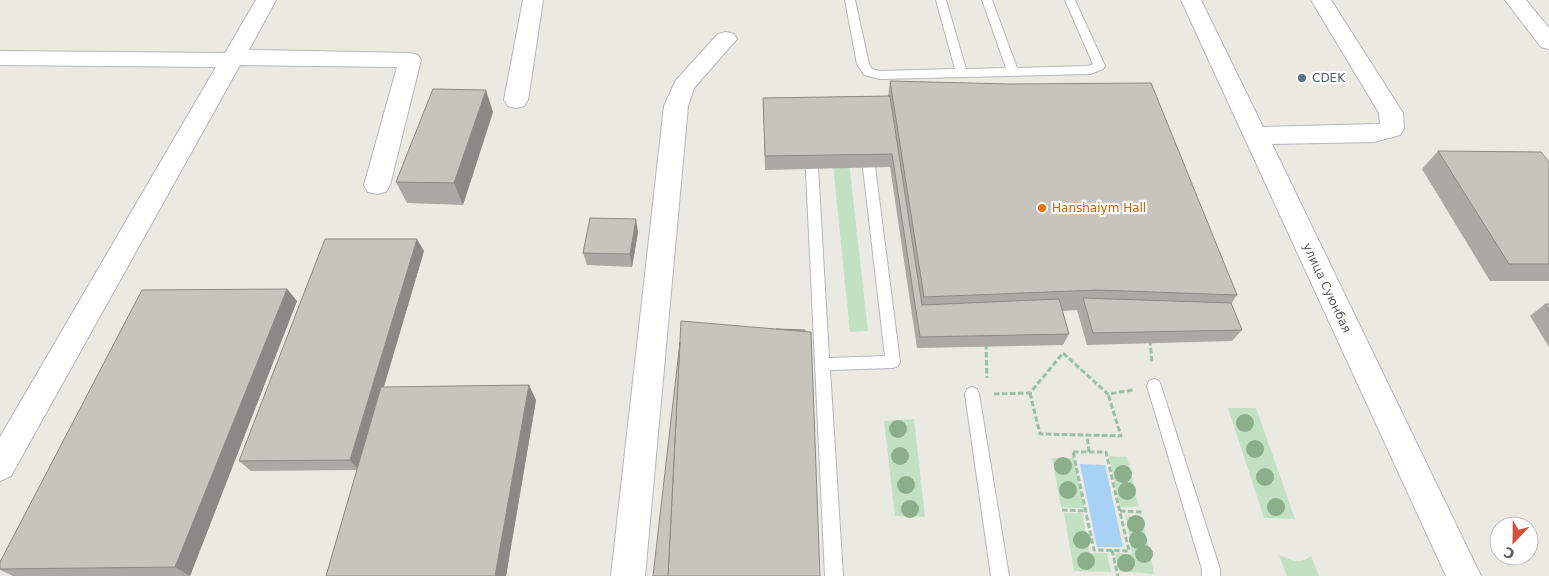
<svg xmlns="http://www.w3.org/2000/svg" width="1549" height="576" font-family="'DejaVu Sans',sans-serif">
<rect width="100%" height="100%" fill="#ebeae2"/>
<g fill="#c1e1c2">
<path d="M831,145H847L868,331L850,332Z"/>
<path d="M1228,408H1256L1295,519L1264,518Z"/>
<path d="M914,419L925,517L895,516L884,421Z"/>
<path d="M1109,456L1127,457L1139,507H1120Z"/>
<path d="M1052,458H1074L1084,508L1061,507Z"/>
<path d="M1064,513H1082L1090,553H1107L1111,572L1074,571Z"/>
<path d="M1126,516L1142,517L1154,574L1119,571L1115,553L1132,554Z"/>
<path d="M1279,555C1291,560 1300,565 1311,556L1319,576H1287Z"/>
</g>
<path fill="#a8d1f6" d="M1080,464L1105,465L1123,547H1097Z"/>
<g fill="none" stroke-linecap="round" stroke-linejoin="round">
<defs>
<g id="lane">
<path d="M845,0H855L869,64L872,69L880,71L955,69L936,0H946L966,69L1006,68L982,0H992L1017,68L1088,66L1093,64L1065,0H1075L1105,66L1103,69L1090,74L880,79L864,75L857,64Z"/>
<path d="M811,146L817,150L829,358L885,356L861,151L867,147L873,151L900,362L898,366L893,368L830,370L843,576H825L805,150Z"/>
<path d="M1154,379L1159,381L1161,386L1220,569V576H1202V569L1147,386L1149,381Z"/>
<path d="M972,387L977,389L979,394L1009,576H991L965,394L967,389Z"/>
</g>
<g id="street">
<path d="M256,0H276L249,50L410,53L418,55L421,60L390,185L386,192L377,194L368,192L364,185L397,67L240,65L11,476L0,481V437L216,67L0,65V51L225,53Z"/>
<path d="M523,0H543L528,100L524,106L516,108L508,106L504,100Z"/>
<path d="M1181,0H1201L1263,127L1380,124L1379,113L1311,0H1331L1403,113L1404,129L1400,135L1374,142L1272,144L1481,576H1446Z"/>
<path d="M1505,0H1526L1549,28V49L1541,47Z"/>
<path d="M726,32L734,34L737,39L694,88L688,106L645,576H611L664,106L676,80L718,34Z"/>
</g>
</defs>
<use href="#lane" stroke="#b4b7bb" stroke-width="2"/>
<use href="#street" stroke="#b4b7bb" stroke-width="2"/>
<g stroke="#9ac1a7" stroke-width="3" stroke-dasharray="5.5 2.5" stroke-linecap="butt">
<path d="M1150,340L1152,364"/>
<path d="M986,344L987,378"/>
<path d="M1030,393L1040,434L1087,435"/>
<path d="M994,394L1030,393L1063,353L1108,394L1133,390"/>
<path d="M1073,452H1106L1129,551L1094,550Z"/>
<path d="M1089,452L1087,435L1121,436L1108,394"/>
<path d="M1062,510L1087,511"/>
<path d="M1120,511L1144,512"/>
<path d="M1112,550L1118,576"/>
</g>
<use href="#lane" fill="#fff" fill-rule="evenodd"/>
<use href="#street" fill="#fff" fill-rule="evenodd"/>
</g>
<g fill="#8baf8a">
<circle cx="1245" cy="423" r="9"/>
<circle cx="898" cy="429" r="9"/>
<circle cx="1255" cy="449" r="9"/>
<circle cx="900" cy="456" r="9"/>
<circle cx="1063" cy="466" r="9"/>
<circle cx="1123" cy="474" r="9"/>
<circle cx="1265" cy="477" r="9"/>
<circle cx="906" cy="485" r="9"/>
<circle cx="1068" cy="490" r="9"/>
<circle cx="1127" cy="491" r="9"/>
<circle cx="1276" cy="507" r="9"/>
<circle cx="910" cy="509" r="9"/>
<circle cx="1136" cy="524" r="9"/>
<circle cx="1082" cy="540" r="9"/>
<circle cx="1138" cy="540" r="9"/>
<circle cx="1144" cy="554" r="9"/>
<circle cx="1086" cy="561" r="9"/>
<circle cx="1126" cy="563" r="9"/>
</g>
<g fill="#aba9a3">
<path d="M890,81L1237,295L1231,304L1242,330L1232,341L1087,345L1077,310L1063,311L1069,334L1063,345L917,348L890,167L765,170L763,98L888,96Z"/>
<path d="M493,112L463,205L407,203L396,182Z"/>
<path d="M1438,151L1549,162V281H1490L1422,169Z"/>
<path d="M638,232L632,267L587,265L583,253Z"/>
<path d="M424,251L384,387L536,400L506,576H326L357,470L251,471L239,461Z"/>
<path d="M287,289L297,301L190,576H13L0,570V562Z"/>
<path d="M1545,304H1549V347L1530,316Z"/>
</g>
<g fill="#8b8985">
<path d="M486,90L493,112L463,205L454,183Z"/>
<path d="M636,219L638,232L632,267L630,254Z"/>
<path d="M417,239L424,251L359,470L350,460Z"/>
<path d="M287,289L297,301L190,576L175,567Z"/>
<path d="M529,385L536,400L506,576H495Z"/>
</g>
<g fill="#c7c4be" stroke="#8b8985">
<path d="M890,81L1010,84L1151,83L1237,295L1098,290L924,297Z"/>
<path d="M433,89L486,90L454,183L396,182Z"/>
<path d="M890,96L922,305L1059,299L1069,334L920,337L892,154L765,156L763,98Z"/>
<path d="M1438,151L1541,152L1549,162V264H1509Z"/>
<path d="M590,218L636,219L630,254L583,253Z"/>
<path d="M325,239H417L350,460L239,461Z"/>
<path d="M287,289L175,567L0,569V562L142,290Z"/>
<path d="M1083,298L1231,303L1242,330L1093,333Z"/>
<path d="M1545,304H1549V311Z"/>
<path d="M681,321L811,332L820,576H668Z"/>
<path d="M776,329L805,330V331Z"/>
<path d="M680,342L668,576H653Z"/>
<path d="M529,385L495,576H326L381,387Z"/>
</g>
<circle fill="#5c6f8a" stroke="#fff" stroke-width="2" cx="1302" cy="78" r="5"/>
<circle fill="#e8710a" stroke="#fff" stroke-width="2" cx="1042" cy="208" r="5"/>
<g text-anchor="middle" stroke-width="4.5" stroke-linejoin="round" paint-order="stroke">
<g font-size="12" fill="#4e5e75" stroke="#fff" text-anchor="start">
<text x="1312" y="82">CDEK</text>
</g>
<g font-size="12" fill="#c56008" stroke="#fff" text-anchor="start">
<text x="1052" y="212">Hanshaiym Hall</text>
</g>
<g font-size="12" fill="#5a5d61" stroke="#fff">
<text transform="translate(1327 288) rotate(65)" y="4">улица Суюнбая</text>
</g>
</g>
<g transform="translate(1514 541) rotate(202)"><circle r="24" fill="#ffffff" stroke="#bdbec0"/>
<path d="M0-4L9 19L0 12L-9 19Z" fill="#d64f3d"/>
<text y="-8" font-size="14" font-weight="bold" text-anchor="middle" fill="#5a5d61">С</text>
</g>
</svg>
